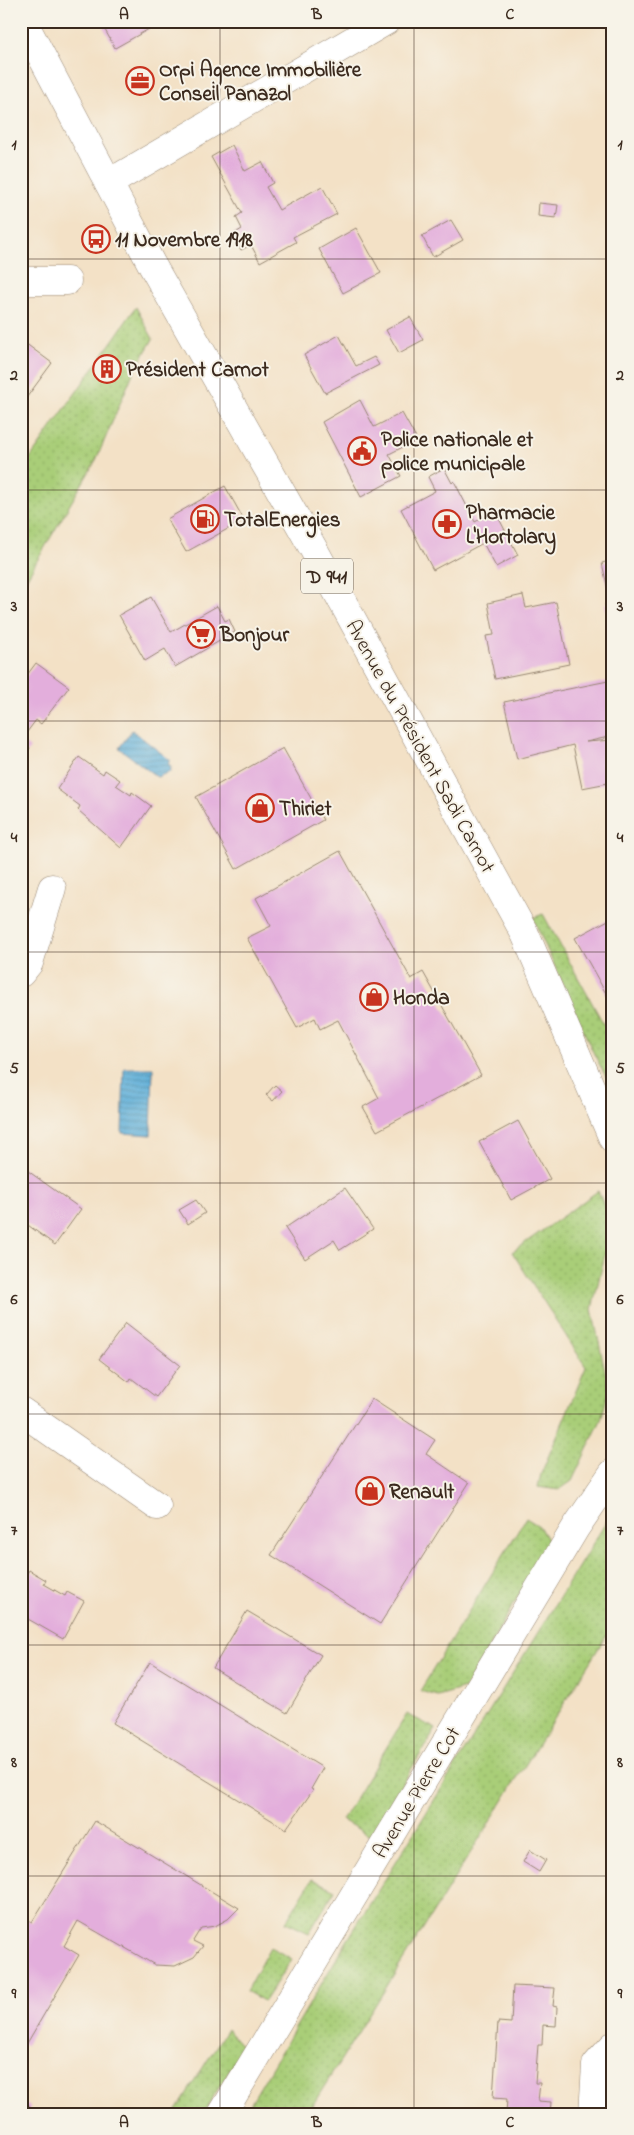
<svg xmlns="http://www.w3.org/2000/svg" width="634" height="2135" font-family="'Indie Flower',sans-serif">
<defs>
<pattern id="green-dots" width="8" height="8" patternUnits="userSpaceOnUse" patternTransform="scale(1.25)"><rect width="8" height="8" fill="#a9ce78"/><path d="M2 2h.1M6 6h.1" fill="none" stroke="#92b167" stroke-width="1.8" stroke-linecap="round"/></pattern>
<pattern id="water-rules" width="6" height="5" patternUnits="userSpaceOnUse" patternTransform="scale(1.25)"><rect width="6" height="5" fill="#5eafd9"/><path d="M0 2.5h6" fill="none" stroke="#4f8faf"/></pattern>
</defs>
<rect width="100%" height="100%" fill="#f7f3e8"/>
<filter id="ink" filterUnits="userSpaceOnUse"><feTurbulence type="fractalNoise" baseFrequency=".02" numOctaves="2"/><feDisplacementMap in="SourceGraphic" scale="10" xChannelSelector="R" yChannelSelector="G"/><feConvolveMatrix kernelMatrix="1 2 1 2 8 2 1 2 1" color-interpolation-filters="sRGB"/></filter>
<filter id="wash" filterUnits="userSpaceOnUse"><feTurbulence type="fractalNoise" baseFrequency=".0096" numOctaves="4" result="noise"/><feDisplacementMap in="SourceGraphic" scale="20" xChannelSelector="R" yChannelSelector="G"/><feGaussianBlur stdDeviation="1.12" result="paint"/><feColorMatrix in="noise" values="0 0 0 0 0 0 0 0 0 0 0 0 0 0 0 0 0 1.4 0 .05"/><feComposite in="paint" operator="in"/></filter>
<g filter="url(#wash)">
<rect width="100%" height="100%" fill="#f3e1c6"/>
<g fill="url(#green-dots)" stroke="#727c4b">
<path d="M136,307L153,339L133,373L96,460L21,588V471Z"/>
<path d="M543,914L613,1041V1090L594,1054L533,918Z"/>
<path d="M598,1191L612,1225L592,1309L609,1390L601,1420L572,1481L559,1490L538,1487L541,1474L586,1367L512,1252Z"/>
<path d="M613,1511V1625L307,2114H244L347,1941Z"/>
<path d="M526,1518L539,1526L549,1543L465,1688L438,1696L420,1691Z"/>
<path d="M407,1714L436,1729L370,1836L342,1820Z"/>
<path d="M312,1879L335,1890L309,1933L286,1922Z"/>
<path d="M270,1947L292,1959L264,2001L246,1991Z"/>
<path d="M227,2029L243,2047L203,2114H174Z"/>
</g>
<g fill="url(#water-rules)" stroke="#4c6c7c">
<path d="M132,730L170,760L168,763L171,767L170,772L157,777L119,748Z"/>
<path d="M124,1068H153L151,1135L122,1133Z"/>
</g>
<g id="blocks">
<g fill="#e3aedc">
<path d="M100,21H145L149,29L115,48Z"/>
<path d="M232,145L245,171L262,162L273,183L266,187L279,210L322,186L337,214L293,237L296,242L260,262L251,245L241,250L232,235L242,229L236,217L242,213L211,157Z"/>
<path d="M539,203L558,205L556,218L538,216Z"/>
<path d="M451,220L463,240L433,257L422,236Z"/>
<path d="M356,228L381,273L343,293L319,249Z"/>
<path d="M410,317L423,340L399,353L386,330Z"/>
<path d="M339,335L356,366L374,357L379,365L325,393L304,355Z"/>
<path d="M21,340L52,363L21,405Z"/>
<path d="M105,358L118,367L109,380L97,370Z"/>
<path d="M360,400L374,427L402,413L417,440L389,454L401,476L361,497L322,422Z"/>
<path d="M444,468L452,483L454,481L475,522L495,511L518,555L496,567L483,543L433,570L401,509L435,491L428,477Z"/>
<path d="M225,486L244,520L186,552L167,519Z"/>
<path d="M613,560V635H612L605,604L611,603L602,563Z"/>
<path d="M523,595L526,608L556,602L569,664L495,679L486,636L494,635L488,603Z"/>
<path d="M151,597L171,632L217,606L225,621L229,619L235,632L175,667L165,649L145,661L119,615Z"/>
<path d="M36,663L69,687L41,724L36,720L21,740V683Z"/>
<path d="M613,680V736L586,742L613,740V782L582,788L573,745L517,759L504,702Z"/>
<path d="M21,741L30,748L21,760Z"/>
<path d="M283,748L323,820L236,869L196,797Z"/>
<path d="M79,757L103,774L105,770L120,780L116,785L131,795L132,792L151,806L121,848L78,810L80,806L57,789Z"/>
<path d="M340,851L411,979L423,972L481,1075L377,1131L363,1107L379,1098L338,1020L320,1029L315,1018L297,1028L247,938L271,926L256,898Z"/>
<path d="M612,918L613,920V1006L575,938Z"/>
<path d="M275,1085L282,1091L273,1101L266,1095Z"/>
<path d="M518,1121L550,1179L511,1200L479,1142Z"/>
<path d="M21,1166L81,1209L55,1245L21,1220Z"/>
<path d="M345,1188L373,1229L340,1250L334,1240L305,1259L285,1228Z"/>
<path d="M196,1200L205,1213L188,1224L179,1210Z"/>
<path d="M126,1323L180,1365L156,1397L131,1378L129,1382L99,1359Z"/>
<path d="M372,1399L435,1440L426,1454L469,1483L380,1624L271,1555Z"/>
<path d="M29,1570L46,1580L44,1584L65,1596L67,1592L84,1601L63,1639L21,1615V1584Z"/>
<path d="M247,1611L321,1655L287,1713L213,1668Z"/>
<path d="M150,1662L323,1768L311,1789L313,1790L286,1829L113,1723Z"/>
<path d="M95,1821L239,1908L228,1919L215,1926L201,1928L193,1941L203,1946L194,1957L175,1966L155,1965L78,1921L64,1946L79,1955L26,2045L21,2042V1916L32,1922Z"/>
<path d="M530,1850L546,1860L539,1872L523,1862Z"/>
<path d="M513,1986L555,1988L553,2006L557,2007L556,2026L543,2025L542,2045H538L535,2083H540L538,2101L551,2102L550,2114H506L507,2099L493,2098L498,2022L511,2023Z"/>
<path d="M21,2100L30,2106L28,2114H21Z"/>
</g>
</g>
</g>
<g filter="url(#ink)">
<use href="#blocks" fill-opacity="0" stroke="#978672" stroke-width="1"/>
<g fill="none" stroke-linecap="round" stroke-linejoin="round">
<defs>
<g id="street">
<path d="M109,183L386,21"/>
<path d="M21,281H67"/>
<path d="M21,973L29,963L52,888"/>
<path d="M21,1411L157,1506"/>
<path d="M593,2114L596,2065L613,2046"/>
</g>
<path id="secondary" d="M222,2114L576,1527L613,1473"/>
<path id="primary" d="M23,21L152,265L313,548L525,934L613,1139"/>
</defs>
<use href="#street" stroke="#978672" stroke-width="29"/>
<use href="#secondary" stroke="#978672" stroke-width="29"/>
<use href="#primary" stroke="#978672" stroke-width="29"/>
<use href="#street" stroke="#fff" stroke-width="28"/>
<use href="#secondary" stroke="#fff" stroke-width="28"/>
<use href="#primary" stroke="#fff" stroke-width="28"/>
</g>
</g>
<path fill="none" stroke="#3b2a1e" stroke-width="1" stroke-opacity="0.55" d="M220,21V2114M414,21V2114M21,259H613M21,490H613M21,721H613M21,952H613M21,1183H613M21,1414H613M21,1645H613M21,1876H613"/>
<defs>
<symbol id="office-ring" viewBox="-11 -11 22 22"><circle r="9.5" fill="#f7f3e8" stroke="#c8321e" stroke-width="1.5"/><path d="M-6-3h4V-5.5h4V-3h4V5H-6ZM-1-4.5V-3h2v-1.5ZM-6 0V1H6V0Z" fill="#c8321e"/></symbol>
<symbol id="bus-ring" viewBox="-11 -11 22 22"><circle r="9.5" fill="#f7f3e8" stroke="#c8321e" stroke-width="1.5"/><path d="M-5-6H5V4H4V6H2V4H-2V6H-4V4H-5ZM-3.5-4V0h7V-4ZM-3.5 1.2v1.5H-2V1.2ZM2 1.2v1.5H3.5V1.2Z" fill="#c8321e"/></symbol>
<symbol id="building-ring" viewBox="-11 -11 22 22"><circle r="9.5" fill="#f7f3e8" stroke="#c8321e" stroke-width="1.5"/><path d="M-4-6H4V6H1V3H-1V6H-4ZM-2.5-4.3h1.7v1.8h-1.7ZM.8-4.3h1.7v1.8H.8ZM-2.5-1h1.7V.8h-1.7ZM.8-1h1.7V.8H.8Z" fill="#c8321e"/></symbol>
<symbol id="civic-ring" viewBox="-11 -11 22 22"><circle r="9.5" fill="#f7f3e8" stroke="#c8321e" stroke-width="1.5"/><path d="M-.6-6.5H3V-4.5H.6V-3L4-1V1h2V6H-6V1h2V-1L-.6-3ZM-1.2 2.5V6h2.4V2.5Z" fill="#c8321e"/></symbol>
<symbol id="fuel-ring" viewBox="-11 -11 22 22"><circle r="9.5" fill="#f7f3e8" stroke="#c8321e" stroke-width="1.5"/><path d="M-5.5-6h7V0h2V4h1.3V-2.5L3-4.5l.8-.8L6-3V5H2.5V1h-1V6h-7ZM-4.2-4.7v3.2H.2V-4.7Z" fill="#c8321e"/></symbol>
<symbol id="pharmacy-ring" viewBox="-11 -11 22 22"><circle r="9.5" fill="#f7f3e8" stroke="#c8321e" stroke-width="1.5"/><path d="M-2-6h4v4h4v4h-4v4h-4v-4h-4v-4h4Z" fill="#c8321e"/></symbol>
<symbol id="supermarket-ring" viewBox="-11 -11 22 22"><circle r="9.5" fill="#f7f3e8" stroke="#c8321e" stroke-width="1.5"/><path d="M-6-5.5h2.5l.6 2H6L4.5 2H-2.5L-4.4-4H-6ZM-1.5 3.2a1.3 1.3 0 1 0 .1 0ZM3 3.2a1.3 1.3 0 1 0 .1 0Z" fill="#c8321e"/></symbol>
<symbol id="shop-ring" viewBox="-11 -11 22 22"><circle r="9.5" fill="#f7f3e8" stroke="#c8321e" stroke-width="1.5"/><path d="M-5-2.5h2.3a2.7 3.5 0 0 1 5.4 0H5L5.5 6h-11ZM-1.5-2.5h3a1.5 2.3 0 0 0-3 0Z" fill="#c8321e"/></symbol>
</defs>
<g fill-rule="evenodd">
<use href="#office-ring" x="124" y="65" width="32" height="32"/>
<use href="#bus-ring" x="80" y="223" width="32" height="32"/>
<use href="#building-ring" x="91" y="353" width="32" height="32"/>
<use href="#civic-ring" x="346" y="435" width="32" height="32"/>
<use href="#fuel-ring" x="189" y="503" width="32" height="32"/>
<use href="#pharmacy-ring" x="431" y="508" width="32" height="32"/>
<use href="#supermarket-ring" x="185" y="618" width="32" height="32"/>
<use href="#shop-ring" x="244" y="792" width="32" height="32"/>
<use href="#shop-ring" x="358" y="981" width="32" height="32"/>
<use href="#shop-ring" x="354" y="1475" width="32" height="32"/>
</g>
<g text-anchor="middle" stroke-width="4" stroke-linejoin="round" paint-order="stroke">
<rect fill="#f7f3e8" stroke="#73665b" stroke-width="1" x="301" y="558.5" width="52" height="35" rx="4"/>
<g font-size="20" font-weight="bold" fill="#3b2a1e">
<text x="327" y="583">D 941</text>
</g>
<g font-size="21" font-weight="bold" fill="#3b2a1e" stroke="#f7f3e8" text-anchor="start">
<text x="159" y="76">Orpi Agence Immobilière<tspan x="159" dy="24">Conseil Panazol</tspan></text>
<text x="115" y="246">11 Novembre 1918</text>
<text x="126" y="376">Président Carnot</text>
<text x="381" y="446">Police nationale et<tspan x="381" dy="24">police municipale</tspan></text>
<text x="466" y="519">Pharmacie<tspan x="466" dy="24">L'Hortolary</tspan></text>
<text x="224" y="526">TotalEnergies</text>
<text x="220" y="641">Bonjour</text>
<text x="279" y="815">Thiriet</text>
<text x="393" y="1004">Honda</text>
<text x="389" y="1498">Renault</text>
</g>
<g font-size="21" fill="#3b2a1e" stroke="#f7f3e8">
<text transform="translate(421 746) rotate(61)" y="7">Avenue du Président Sadi Carnot</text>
<text transform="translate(416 1792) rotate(-59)" y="7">Avenue Pierre Cot</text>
</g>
</g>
<rect width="634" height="2135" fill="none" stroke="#f7f3e8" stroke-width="55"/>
<rect x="28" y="28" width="578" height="2080" fill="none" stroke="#3b2a1e" stroke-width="2"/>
<g font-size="16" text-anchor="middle" font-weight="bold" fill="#3b2a1e">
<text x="124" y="19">A</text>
<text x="317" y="19">B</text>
<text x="510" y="19">C</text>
<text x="14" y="149">1</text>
<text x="620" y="149">1</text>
<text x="14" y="380">2</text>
<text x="620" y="380">2</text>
<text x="14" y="611">3</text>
<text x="620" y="611">3</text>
<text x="14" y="842">4</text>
<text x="620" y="842">4</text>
<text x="14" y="1073">5</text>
<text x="620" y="1073">5</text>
<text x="14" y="1304">6</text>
<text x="620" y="1304">6</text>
<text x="14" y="1535">7</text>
<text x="620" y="1535">7</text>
<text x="14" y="1767">8</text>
<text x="620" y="1767">8</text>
<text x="14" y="1998">9</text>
<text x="620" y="1998">9</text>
<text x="124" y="2127">A</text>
<text x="317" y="2127">B</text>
<text x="510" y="2127">C</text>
</g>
</svg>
